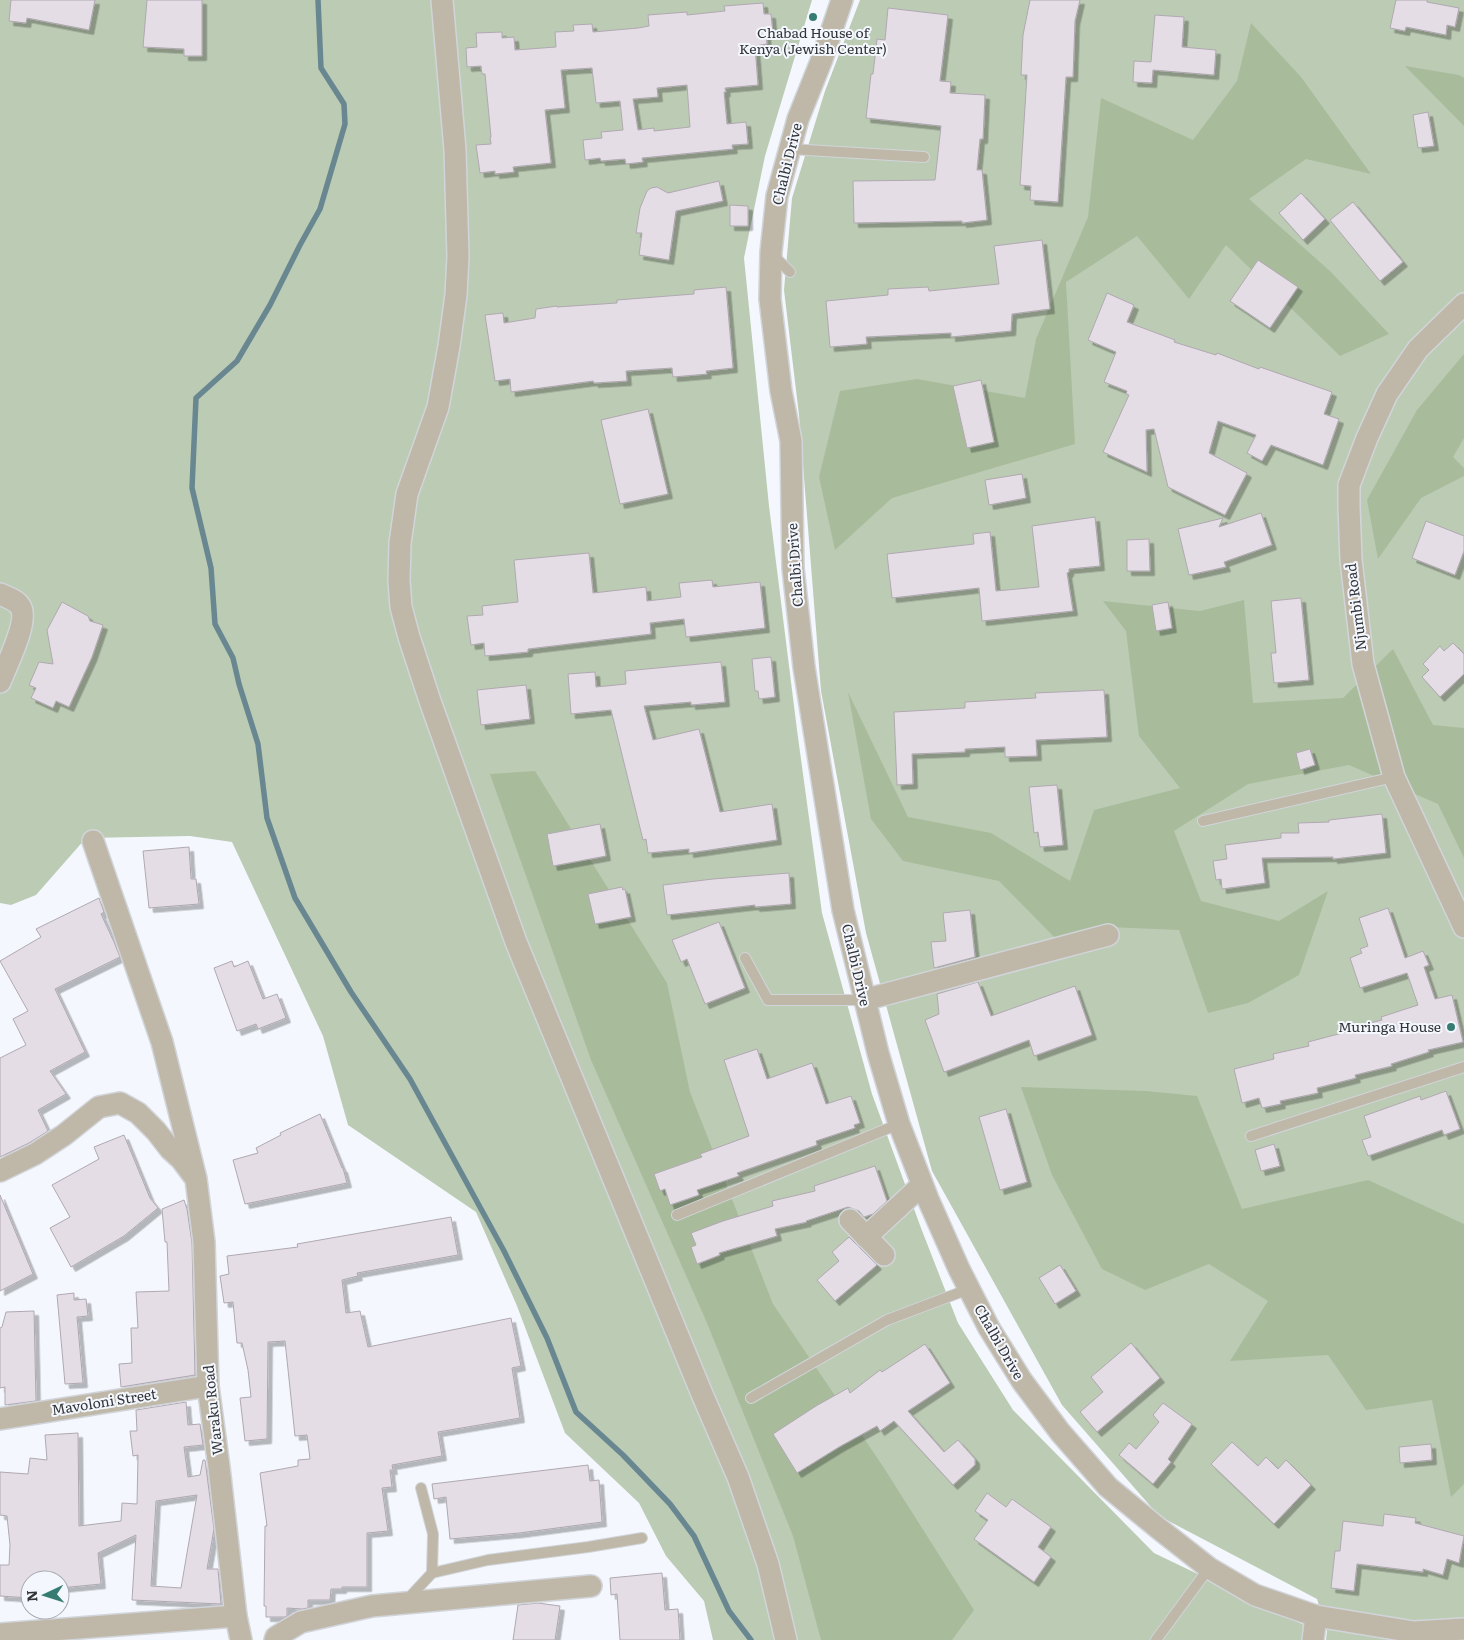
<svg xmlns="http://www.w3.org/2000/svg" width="1464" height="1640" font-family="Literata,serif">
<defs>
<filter id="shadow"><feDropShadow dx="4.5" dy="4.5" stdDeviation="0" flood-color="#0004"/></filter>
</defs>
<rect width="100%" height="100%" fill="#f4f8fe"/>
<g fill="#bccbb4">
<path d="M0,0H812L765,156L744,258L769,506L797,730L822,913L872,1094L921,1228L958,1323L1013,1410L1154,1553L1304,1625L1302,1640H713L704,1601L666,1556L639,1503L565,1433L517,1306L476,1212L348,1125L323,1036L232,842L190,836L86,838L36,895L11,905L0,903Z"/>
<path d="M860,0H1464V1640H1326L1327,1631L1317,1599L1159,1516L1062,1405L932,1171L866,933L821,691L799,415L784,290L792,198L825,91Z"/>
</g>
<g fill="#a8bc9c">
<path d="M1251,23L1301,77L1371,174L1306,159L1249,199L1331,272L1389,334L1340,356L1226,245L1189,299L1137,236L1066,282L1075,444L892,498L835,550L819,477L840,391L917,379L1025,398L1036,339L1088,217L1101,98L1193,140L1237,81Z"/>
<path d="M1405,66L1459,75L1464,78V126Z"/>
<path d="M1464,354V438L1453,457L1464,468V476L1421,498L1378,559L1367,500L1417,410Z"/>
<path d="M1244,600L1253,703L1343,698L1393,649L1433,725L1464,728V858L1438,804L1349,765L1248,784L1174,831L1201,901L1279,921L1328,891L1299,975L1248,1003L1208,1013L1179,930L1108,927L1058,941L999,881L903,861L871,819L848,692L908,817L991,833L1070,881L1094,810L1180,788L1139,736L1126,631L1103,601L1200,611Z"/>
<path d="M535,771L667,983L690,1092L773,1304L884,1468L974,1610L952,1640H821L793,1536L707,1323L591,1060L490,774Z"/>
<path d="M1021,1087L1146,1091L1197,1096L1242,1209L1368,1180L1464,1224V1484L1451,1497L1432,1400L1366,1410L1328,1355L1230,1361L1268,1301L1209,1264L1145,1290L1102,1269L1052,1175Z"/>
</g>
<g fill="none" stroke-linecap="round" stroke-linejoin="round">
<path stroke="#698791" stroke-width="5.5" d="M318,0L321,68L344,104L345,124L320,209L300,245L270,305L237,361L196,398L192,488L211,568L215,624L233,658L239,684L258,744L267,818L295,898L351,992L410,1079L504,1251L547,1338L576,1412L623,1455L670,1504L694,1536L729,1611L751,1640"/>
</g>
<g fill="#e5dde6" stroke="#b0a8b1" fill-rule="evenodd" filter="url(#shadow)">
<path d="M11,0H95L89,30L27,18L26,23L9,21Z"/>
<path d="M147,0H202V56H184V49L143,47Z"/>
<path d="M1030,0H1080L1075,21L1073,77H1066L1058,202L1030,200L1031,186L1020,185L1027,75H1021L1023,35Z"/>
<path d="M1396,0H1427V2L1459,8L1455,27L1447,25L1446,35L1406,27L1405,31L1390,28Z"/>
<path d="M763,3L764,14H771L773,34L766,35L767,44L755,46L758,85L725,88L726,92H724L727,124L746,122L748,144L732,145L733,149L642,158L643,162L626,164L625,159L601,161L600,158L585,160L583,140L602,138L601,132L623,130L620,101L596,103L592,68L561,70L565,108L545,110L551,163L513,167L514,172L495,174V171L480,173L476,145L491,144L490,137H491L485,74H482L481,66L467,67L466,48L477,47L476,33L502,32V38L514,37L515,50L556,47L555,32L574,31L573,25L592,24L593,32L638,28L649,26L648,15L687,12V15L725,11L724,6ZM687,85L690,127L654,131V128L638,130L633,99L658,97L657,88Z"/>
<path d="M888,8L948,15L940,81L951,82L950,93L985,95L983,139H980L977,170H982L987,220L962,223V221L854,223L853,181L935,180L941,126L866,118L871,74H873L877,39L885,40Z"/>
<path d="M1155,15L1184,17L1182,47L1216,50L1214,75L1153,70L1152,83L1133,82L1134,61L1151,62Z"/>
<path d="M1428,112L1434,146L1418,148L1413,115Z"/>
<path d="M719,181L723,201L676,211L669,260L639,255L642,233H636L640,208L647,191L651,188L657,187L668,193Z"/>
<path d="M1301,193L1325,219L1303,240L1279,213Z"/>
<path d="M1353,202L1403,262L1380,281L1330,220Z"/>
<path d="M730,205L748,206V226H730Z"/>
<path d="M1042,240L1050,309L1012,314L1011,331L951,337V333L866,337L867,344L830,347L826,301L888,295V289L928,287L929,291L999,284L994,246Z"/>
<path d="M1258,260L1298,287L1270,328L1230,301Z"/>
<path d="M726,287L733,368L706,371L707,374L673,377L672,368L626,371L627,381L594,383L593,381L511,392L510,379L495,381L485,315L503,313L504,323L535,318L536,309L557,306V307L617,303V300L694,294V290Z"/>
<path d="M1107,293L1134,305L1127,322L1175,340L1174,342L1216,355L1217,353L1259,369L1260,367L1332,392L1324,414L1339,419L1323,465L1271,445L1262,461L1247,453L1256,435L1218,421L1209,453L1247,473L1225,515L1168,487L1154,429L1146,430L1147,472L1103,452L1129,395L1126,394L1127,391L1104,382L1116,352L1088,340Z"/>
<path d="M981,380L994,442L967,448L953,386Z"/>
<path d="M648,409L668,494L620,504L601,420Z"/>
<path d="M1022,474L1026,498L989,505L985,480Z"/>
<path d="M1261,513L1272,545L1224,562L1226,567L1189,575L1178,529L1223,518L1219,527Z"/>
<path d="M1095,517L1100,566L1069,569V572L1067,573L1073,611L982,621L979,588L892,598L887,554L974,544L973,534L990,532L996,591L1039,587L1032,526Z"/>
<path d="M1426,521L1464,536V551L1455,575L1412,558Z"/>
<path d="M1149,539L1150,571H1127V540Z"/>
<path d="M589,553L593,593L646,587L647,601L681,597L679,583L712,580L713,587L760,582L765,628L686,637L684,619L650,623L651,634L528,649V652L485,656L484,643L471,645L467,616L483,615L482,606L518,602L514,560Z"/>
<path d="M1301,598L1309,680L1274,683L1271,653H1276L1271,601Z"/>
<path d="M62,602L88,616L90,621L103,625L92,657L69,707L56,701L53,708L31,698L36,688L29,685L39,662L53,664L47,630Z"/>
<path d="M1168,602L1172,628L1156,631L1152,605Z"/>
<path d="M1453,643L1464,654V674L1440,697L1422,677L1429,670L1423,664L1440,646L1444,651Z"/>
<path d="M771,657L775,697L759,699L758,691H755L752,659Z"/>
<path d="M721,662L725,702L691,705V702L644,706L653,740L699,729L720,812L772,804L777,840L689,853V849L648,853L646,839L643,840L611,710L571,714L568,674L595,672L596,687L626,684L625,671Z"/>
<path d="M526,685L530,719L481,725L477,690Z"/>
<path d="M1104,690L1107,737L1036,740L1037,756L1005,757V747L965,749V752L912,754L913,784L897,785L894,712L965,708V702L1036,698L1035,693Z"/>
<path d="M1310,749L1315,765L1300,770L1296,753Z"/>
<path d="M1057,785L1063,845L1040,847L1038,832L1034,833L1029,787Z"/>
<path d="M1382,814L1386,853L1333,859V857L1262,858L1265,883L1222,889L1221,879L1216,880L1213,861L1227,859L1225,845L1281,838V833H1299L1298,823L1329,822V820Z"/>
<path d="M600,824L606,856L553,866L547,834Z"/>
<path d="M189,847L191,879H196L199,904L149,908L143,851Z"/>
<path d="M789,873L791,904L755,907V905L667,915L663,885L713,879Z"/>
<path d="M622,887L623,890L625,889L631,917L595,924L588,894Z"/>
<path d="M99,898L104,912L101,914L114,942L120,957L55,989L85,1052L50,1071L66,1094L38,1110L48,1131L29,1143L0,1157V1058L26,1045L13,1019L28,1011L0,961L41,937L36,929Z"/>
<path d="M1388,908L1405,958L1423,951L1429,965L1424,967L1435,999L1452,995L1463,1042L1428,1050L1429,1052L1391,1064L1392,1066L1355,1075L1356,1078L1317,1088L1318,1093L1280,1101L1281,1104L1262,1108L1259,1098L1242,1103L1234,1069L1274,1059L1273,1054L1309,1046L1308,1042L1346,1032V1029L1382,1020L1381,1017L1418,1005L1407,973L1360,988L1350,958L1362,953L1360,949L1368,946L1359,918Z"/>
<path d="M970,910L975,957L934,968L931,942L946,941L943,913Z"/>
<path d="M719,922L745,988L705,1004L687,959L681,962L672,940Z"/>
<path d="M232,961L234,967L248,961L263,999L277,994L286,1018L258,1029L256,1024L237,1031L214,968Z"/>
<path d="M978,982L991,1016L1075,986L1092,1035L1034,1056L1029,1040L944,1072L925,1020L939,1014L937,994Z"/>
<path d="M757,1049L767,1079L812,1063L826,1104L851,1096L860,1123L854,1125L855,1128L816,1141L817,1145L737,1173L739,1176L697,1190L699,1195L670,1205L665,1189L660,1191L654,1174L702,1157L700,1154L749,1136L724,1060Z"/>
<path d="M1446,1091L1460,1129L1444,1135L1442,1130L1368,1156L1362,1140L1371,1137L1364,1116L1420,1096L1421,1100Z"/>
<path d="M1006,1109L1027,1182L1000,1190L979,1117Z"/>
<path d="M320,1114L342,1168H343L347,1183L245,1204L233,1160L258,1153L256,1148L281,1135L280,1133Z"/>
<path d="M124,1135L150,1198L158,1208L124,1236L71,1267L50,1228L70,1217L52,1185L99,1159L94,1147Z"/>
<path d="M1274,1144L1280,1166L1261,1171L1255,1150Z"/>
<path d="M875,1166L887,1201L873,1214L864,1217L859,1211L848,1207L806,1221L807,1222L775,1229L777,1236L719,1253L720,1255L697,1264L691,1247L696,1245L691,1233L723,1221L773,1206L772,1201L815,1191L814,1186Z"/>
<path d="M0,1195L33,1274L0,1291Z"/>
<path d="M184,1200L187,1209L192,1243L195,1375L121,1387L119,1364L132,1363L131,1328H138L136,1292L169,1291L167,1242H165L162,1209Z"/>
<path d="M451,1217L458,1255L357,1273L358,1276L342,1280L346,1313L360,1311L368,1347L511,1318L521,1366L512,1368L520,1418L438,1432L442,1456L392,1465L393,1470H390L392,1487L382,1488L388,1531L367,1533V1587H342V1589H331L330,1600H308V1608L302,1609L287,1608V1616L285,1617H266V1606H264L265,1526H267L260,1473L298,1466V1460L310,1459L307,1435L295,1436L285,1341L268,1342L267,1439L245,1441L240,1398L251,1397L248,1370L242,1343H237L233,1302L224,1303L220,1276L229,1274L227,1256L298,1247L297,1244Z"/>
<path d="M849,1237L877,1265L835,1301L817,1280L839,1261L832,1252Z"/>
<path d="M1060,1265L1076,1291L1055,1304L1039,1278Z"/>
<path d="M74,1293V1300L86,1299L88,1316L77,1317L83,1383L65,1384L57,1295Z"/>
<path d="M34,1311L36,1401L5,1405V1387L0,1388V1328L2,1327L6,1312Z"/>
<path d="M1131,1343L1160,1378L1097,1432L1080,1412L1103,1392L1091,1377Z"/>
<path d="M925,1344L950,1383L908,1411L944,1452L958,1440L975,1459V1465L953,1485L894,1421L880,1431L877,1426L839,1447L797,1473L773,1434L816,1406L848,1388L850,1393L880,1370L882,1372Z"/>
<path d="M186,1402L188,1425L200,1424L203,1445L184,1447L188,1477L200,1475L203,1460H205L214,1529L207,1569H218L221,1604L132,1600L136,1535L98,1553L101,1584L60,1588V1580H30V1598L0,1596V1565H9L10,1545L7,1516L0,1515V1472L28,1474L30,1458L47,1460L45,1435L78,1433L79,1526L121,1521L122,1503L137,1504L138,1455L133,1456L130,1431H137L136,1410ZM197,1495L181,1588L151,1586L156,1501Z"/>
<path d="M1163,1403L1192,1424L1168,1459L1171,1462L1153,1484L1119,1455L1129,1443L1136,1449L1159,1422L1153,1415Z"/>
<path d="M1232,1442L1258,1466L1266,1457L1278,1469L1286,1460L1311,1485L1274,1524L1211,1464Z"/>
<path d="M1431,1444L1432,1460L1400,1463L1399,1447Z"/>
<path d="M588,1465L590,1481L599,1480L602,1522L519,1533L450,1539L446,1497L434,1499L432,1484Z"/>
<path d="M987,1493L1006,1507L1012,1499L1051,1527L1038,1547L1051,1557L1034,1582L974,1539L988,1520L975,1511Z"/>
<path d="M1384,1514L1416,1518L1415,1523L1464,1536L1459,1563L1447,1559L1443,1575L1423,1569V1572L1357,1564L1354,1591L1331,1588L1335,1551H1340L1343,1521L1383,1526Z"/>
<path d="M662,1573L665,1610L678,1609L680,1640H620L617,1594L611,1595L610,1578Z"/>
<path d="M538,1603L560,1606L555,1640H513L518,1605Z"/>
</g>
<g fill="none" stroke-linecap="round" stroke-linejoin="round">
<defs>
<g id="lane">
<path d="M790,149L924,157"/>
<path d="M773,255L790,272"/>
<path d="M1203,821L1394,777"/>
<path d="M745,958L768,1000H864"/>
<path d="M1251,1136L1464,1067"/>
<path d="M677,1215L899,1124"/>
<path d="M751,1398L887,1320L969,1289"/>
<path d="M421,1488L433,1534L432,1573"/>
<path d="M406,1601L432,1573L488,1560L588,1547L642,1538"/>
<path d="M1156,1640L1209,1568"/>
</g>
<g id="street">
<path d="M442,0L455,150L458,256L456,295L449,346L438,407L407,494L400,543L399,581L401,607L409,637L430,701L516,942L702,1394L738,1477L768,1564L786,1640"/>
<path d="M842,0L822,59L798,119L777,196L771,252L770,299L781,391L791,441L793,568L804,667L843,910L878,1053L899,1124L928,1199L959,1269L989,1328L1022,1381L1060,1432L1108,1487L1158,1528L1209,1568L1255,1595L1316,1616L1414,1632L1464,1629"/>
<path d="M1464,304L1418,349L1387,394L1367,438L1349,485V507L1351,560L1363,664L1394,777L1464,927"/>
<path d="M0,594C7,597 16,600 20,606C30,620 6,666 0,682"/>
<path d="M93,841L162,1042L196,1179L204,1242L208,1386L219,1467L236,1616L241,1640"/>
<path d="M864,1000L1108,935"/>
<path d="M0,1171L35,1154L64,1135L99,1107L120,1103L138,1113L156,1131L170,1149L181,1159L193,1175"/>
<path d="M850,1220L884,1255"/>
<path d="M866,1237L922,1185"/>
<path d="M0,1419L208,1386"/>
<path d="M0,1634L236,1616"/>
<path d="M275,1640L276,1637L301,1622L372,1606L591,1586"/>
<path d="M1313,1640L1316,1616"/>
</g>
</defs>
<use href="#lane" stroke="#d1d5da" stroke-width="12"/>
<use href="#street" stroke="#d1d5da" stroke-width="24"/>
<use href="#lane" stroke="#bfb8a9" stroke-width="10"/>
<use href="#street" stroke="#bfb8a9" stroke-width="21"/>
</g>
<g fill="#367c73" stroke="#f4f8fe" stroke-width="2">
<circle cx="813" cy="17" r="5"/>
<circle cx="1451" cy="1027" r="5"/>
</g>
<g text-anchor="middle" stroke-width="4" stroke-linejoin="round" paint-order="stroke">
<g font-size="14" fill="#323438" stroke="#f4f8fe">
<text x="813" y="38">Chabad House of<tspan x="813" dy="16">Kenya (Jewish Center)</tspan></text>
<text x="1441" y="1032" text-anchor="end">Muringa House</text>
</g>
<g font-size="14" fill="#323438" stroke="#f4f8fe">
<text transform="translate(787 164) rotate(-76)" y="5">Chalbi Drive</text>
<text transform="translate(795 565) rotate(-94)" y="5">Chalbi Drive</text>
<text transform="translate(1356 607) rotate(-97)" y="5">Njumbi Road</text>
<text transform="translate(856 965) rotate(77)" y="5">Chalbi Drive</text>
<text transform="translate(999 1342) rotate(60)" y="5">Chalbi Drive</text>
<text transform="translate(104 1402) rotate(-9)" y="5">Mavoloni Street</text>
<text transform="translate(213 1410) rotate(-96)" y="5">Waraku Road</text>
</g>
</g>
<g transform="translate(45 1595) rotate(266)"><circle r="24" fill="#f4f8fe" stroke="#a6aaaf"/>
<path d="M0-4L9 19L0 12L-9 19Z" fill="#367c73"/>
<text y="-8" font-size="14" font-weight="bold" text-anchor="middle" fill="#323438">N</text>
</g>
</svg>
